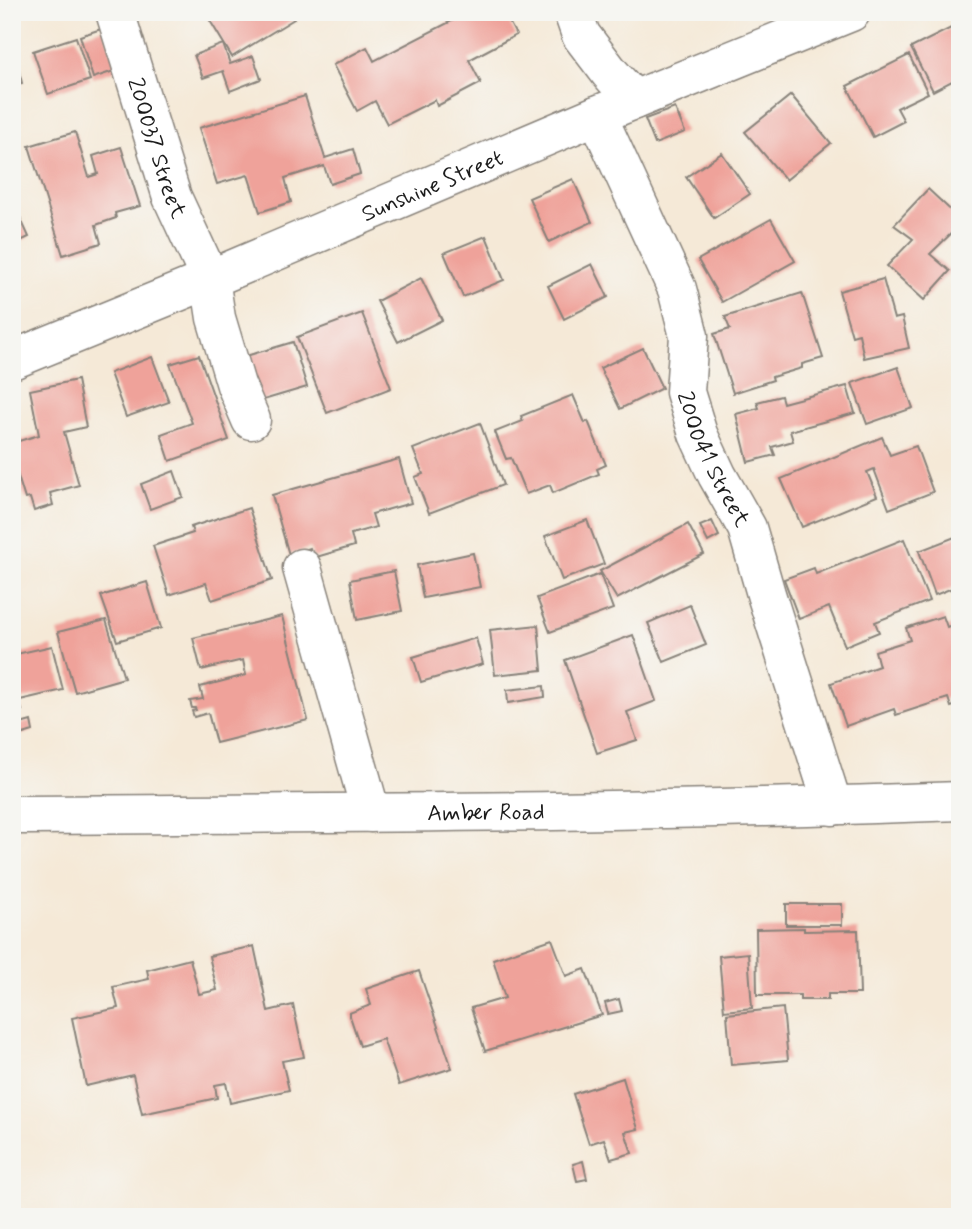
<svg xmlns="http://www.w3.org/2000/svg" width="972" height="1229" font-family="Mynerve,sans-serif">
<rect width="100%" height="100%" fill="#f6f6f2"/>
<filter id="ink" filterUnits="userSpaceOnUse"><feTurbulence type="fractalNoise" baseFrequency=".0143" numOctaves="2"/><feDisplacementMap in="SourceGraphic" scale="14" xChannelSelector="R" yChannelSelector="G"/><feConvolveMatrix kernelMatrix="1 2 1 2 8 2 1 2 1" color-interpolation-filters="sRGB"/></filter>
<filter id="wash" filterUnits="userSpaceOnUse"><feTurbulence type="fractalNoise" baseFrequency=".00686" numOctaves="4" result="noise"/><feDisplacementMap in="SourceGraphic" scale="28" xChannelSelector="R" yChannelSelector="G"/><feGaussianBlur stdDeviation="1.57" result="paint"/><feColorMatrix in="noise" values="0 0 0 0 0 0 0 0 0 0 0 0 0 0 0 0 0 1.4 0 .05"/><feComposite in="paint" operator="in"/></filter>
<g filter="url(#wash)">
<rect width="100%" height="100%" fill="#f5e9d7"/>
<g id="blocks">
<g fill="#efa29a">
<path d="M208,12H289L294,19L232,57L206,14Z"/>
<path d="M469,12H504L516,35L469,60L481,83L437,106L435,100L387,124L375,101L357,111L333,65L367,47L374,61Z"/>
<path d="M953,27L960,39V77L933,91L911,48Z"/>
<path d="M104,28L117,70L93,78L80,36Z"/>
<path d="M76,37L90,80L48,94L33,51Z"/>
<path d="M223,44L230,64L253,56L261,79L230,91L223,71L203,78L194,55Z"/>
<path d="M15,54L22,83L12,86V55Z"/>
<path d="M909,55L928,93L897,108L904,121L873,137L847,86Z"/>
<path d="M791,95L831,143L786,180L745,132Z"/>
<path d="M305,96L325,158L353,149L360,174L330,184L324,166L285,178L291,202L260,212L248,175L217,184L199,128Z"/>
<path d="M675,108L685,132L655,144L645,119Z"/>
<path d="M75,132L89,177L98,174L93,156L121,147L140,206L115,213L116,218L96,225L101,243L63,255L29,146Z"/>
<path d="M722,153L750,194L714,218L686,177Z"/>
<path d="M573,179L592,222L549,242L529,198Z"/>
<path d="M928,189L960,219V225L930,254L950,271L924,300L887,266L913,239L894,225Z"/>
<path d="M19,215L29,237L12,245V218Z"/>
<path d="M771,219L795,261L722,302L698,260Z"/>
<path d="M486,236L504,280L463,297L444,253Z"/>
<path d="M592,264L608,297L564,319L548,286Z"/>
<path d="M421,278L442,320L398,342L377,301Z"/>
<path d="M883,279L894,319L902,317L909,348L864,358L859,334L852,336L839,291Z"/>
<path d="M802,293L823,358L802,364V368L772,377L773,380L733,393L714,334L730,329L725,317Z"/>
<path d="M362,313L391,388L327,413L297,337Z"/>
<path d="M293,342L307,387L260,401L246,356Z"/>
<path d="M643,348L662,388L620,409L600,368Z"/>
<path d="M199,355L229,440L170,461L161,434L192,423L170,364Z"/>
<path d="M152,357L169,402L126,417L110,373Z"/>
<path d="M898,367L913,408L867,424L852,383Z"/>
<path d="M77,380L86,427L64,432L79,485L50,493L53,505L34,511L30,498L25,499L12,457V443L39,435L30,390Z"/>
<path d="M847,386L855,413L790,431L793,441L772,447L775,455L748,462L736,414L759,408L757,402L781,396L783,403Z"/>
<path d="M573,395L585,423L588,421L606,465L597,469L599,474L553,493L550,485L526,494L511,458L506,459L495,432L523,421L521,416Z"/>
<path d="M480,423L503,485L429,513L415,477L423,474L413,449Z"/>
<path d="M882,437L890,455L916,446L933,492L889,509L874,469L867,472L877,496L802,527L781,479Z"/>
<path d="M399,459L411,503L372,514L376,527L351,534L354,546L313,558L310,548L289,555L272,495Z"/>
<path d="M174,471L183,497L150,509L141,484Z"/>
<path d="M249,508L272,580L212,600L206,583L169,595L153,546L193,533L191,527Z"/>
<path d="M587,520L604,564L562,580L545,536Z"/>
<path d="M712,521L719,536L708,542L700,526Z"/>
<path d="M688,524L704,554L617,599L600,571Z"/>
<path d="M960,535V585L935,595L919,551Z"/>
<path d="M904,539L929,601L875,622L879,632L845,646L829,607L799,619L784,579L814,568L816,574Z"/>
<path d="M473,553L480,587L423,598L417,565Z"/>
<path d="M394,571L402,611L357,620L350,580Z"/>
<path d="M600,574L613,609L550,632L537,598Z"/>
<path d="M147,582L161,628L117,641L101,596Z"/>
<path d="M690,605L706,645L664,662L648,623Z"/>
<path d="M282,616L308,720L216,743L208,713L194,717L192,711L196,710L195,708H192L190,701L203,699L200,687L246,675L243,660L201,670L193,638Z"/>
<path d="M943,616L947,627L960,622V704L951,707L948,698L896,715L894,709L846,726L831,683L879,666L875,651L910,640L906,628Z"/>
<path d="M106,620L124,678L75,692L58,632Z"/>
<path d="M538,625L542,670L495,675L490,630Z"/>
<path d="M633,635L656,701L627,712L637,740L597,753L565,660Z"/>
<path d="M476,638L483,664L421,682L413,657Z"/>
<path d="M52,646L63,690L20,700L12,668V655Z"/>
<path d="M12,682L22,710L12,713Z"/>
<path d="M544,686L545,697L508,703L507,690Z"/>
<path d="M31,721L33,731L20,735L17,725Z"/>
<rect x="786" y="904" width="56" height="21"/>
<path d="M804,928V931L858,930L860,994H828V1000H800V995H757L756,929Z"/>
<path d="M552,939L566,976L585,969L602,1015L485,1051L471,1008L505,998L493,959Z"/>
<path d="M254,946L268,1011L293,1005L304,1057L282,1061L289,1090L230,1103L226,1083L215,1085L217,1098L142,1114L133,1075L86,1086L72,1018L118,1008L113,987L149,979L147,970L190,959L199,994L217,990L209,956Z"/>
<path d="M748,953L752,1008L724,1011L719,956Z"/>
<path d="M419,971L452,1068L399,1085L383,1039L360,1046L349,1013L371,1005L366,989Z"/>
<path d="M619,999L622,1011L608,1014L605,1003Z"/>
<path d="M783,1008L788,1060L731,1065L727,1014Z"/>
<path d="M623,1078L638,1129L625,1132L632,1153L611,1159L604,1139L589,1144L573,1094Z"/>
<path d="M583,1161L587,1179L577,1181L573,1164Z"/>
</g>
</g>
</g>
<g filter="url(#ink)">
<use href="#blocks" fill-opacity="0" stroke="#88827a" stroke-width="2"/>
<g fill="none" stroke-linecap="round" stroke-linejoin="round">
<defs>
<g id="street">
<path id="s1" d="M115,12L172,197L210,279L216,318L236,385L251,420"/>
<path d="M573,12L581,35L610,73L634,100"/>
<path id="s2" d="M597,115L677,289L689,336L685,392L698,434L717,475L747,528L766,594L833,806"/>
<path id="s3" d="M12,360L210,279L597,115L851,12"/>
<path d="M302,568L371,813"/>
<path id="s4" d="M12,815C328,813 644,813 960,801"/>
</g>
</defs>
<use href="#street" stroke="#88827a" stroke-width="41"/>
<use href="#street" stroke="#fff" stroke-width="38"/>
</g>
</g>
<g text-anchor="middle" stroke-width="6" stroke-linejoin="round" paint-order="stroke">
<g font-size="23" fill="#1c1c1c" stroke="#f6f6f2">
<text dy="8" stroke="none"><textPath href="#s1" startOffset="142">200037 Street</textPath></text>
<text dy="8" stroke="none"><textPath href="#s3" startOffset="455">Sunshine Street</textPath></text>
<text dy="8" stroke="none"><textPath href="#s2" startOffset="369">200041 Street</textPath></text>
<text dy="8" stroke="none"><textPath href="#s4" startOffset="474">Amber Road</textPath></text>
</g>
</g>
<rect width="972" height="1229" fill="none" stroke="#f6f6f2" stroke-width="42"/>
</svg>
